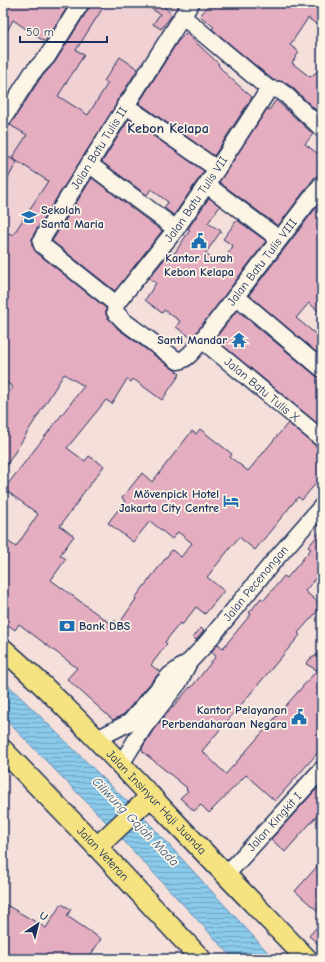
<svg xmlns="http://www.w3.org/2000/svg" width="325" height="962" font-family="'Comic Neue',sans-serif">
<defs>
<pattern id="water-rules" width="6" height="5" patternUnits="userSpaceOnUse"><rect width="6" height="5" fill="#8acaeb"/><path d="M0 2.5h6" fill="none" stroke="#70a4c2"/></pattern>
</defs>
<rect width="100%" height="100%" fill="#f5dfda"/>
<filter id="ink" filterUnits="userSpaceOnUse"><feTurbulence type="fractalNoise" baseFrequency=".025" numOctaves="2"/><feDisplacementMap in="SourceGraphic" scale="8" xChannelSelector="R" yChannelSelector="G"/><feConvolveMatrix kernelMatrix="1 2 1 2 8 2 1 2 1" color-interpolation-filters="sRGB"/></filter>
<g filter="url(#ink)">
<path fill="#f0d0d2" d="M84,3H182L73,188L43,254L14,298L43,336L3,399V131Z"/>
<path fill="url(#water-rules)" stroke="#5e8cb3" d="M3,680L147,821L274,959H234L106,822L3,717Z"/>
<g fill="#e5adc0" stroke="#1b2f5e">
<path d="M3,3H70L45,42L13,20L3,39Z"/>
<path d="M90,3H106L76,50L84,55L58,96L88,115L108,83L104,81L120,57L138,69L120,97L117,100L116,105L35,232L32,238V245L36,252L106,308V315L118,329L180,374L162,400L133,379L131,382L127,379L112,404L106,400L67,448L85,461L89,456L104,466L81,496H82L60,526L74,536L60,555L66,559L51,580L111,624L114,620L119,624L136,599L135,598L172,550L181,557L192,543L178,532L172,539L150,521L133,542L108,523L125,501L122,498L142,473L152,482L192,431L196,434L200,429L232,454L230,457L248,471L288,423L316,446L322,448V476L302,500L298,497L255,550L239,537L207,577L224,591L205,614L196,607L182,625L180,623L165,642L167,644L151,665L160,672L124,714L113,720L67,679L77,668L19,624L15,630L3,621V538L16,547L38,514L4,489L84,386L64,374L3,471V403L13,387L3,380V242L9,233L13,235L48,181L12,158L27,135L10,125L40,79L55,62L89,8Z"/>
<path d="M142,3H161L172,15L161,29L153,24L160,14Z"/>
<path d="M210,3H322V28L308,18L290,45L299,52L292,63L310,77L322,68V116L292,87L284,82L273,80L212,29L214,27L200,16Z"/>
<path d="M186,33L219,64L218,65L228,76L252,97L214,156L139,103L178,41Z"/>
<path d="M276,100L313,134L305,144L322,157V175H318L314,178L278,226L219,182L267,109L269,110Z"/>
<path d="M129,119L204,171L174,215L164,208L168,202L151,189L147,195L102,162Z"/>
<path d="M3,154L17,162L3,187Z"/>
<path d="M92,178L162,231L115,291L52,241Z"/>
<path d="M209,198L220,206L208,223L221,231L205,254L221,264L233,246L223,239L237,220L266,241L195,334L190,337L176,327L180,321L164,310L162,313L145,300L156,283L149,278L171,251L174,254L190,230L188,229Z"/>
<path d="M322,200V314L309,303L296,318L322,339V357L249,295Z"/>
<path d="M237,310L316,376L322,378V427L215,339Z"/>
<path d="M322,530V571L305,591L322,606L298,633L300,635L202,751L226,774L317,670L306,664L310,659L322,652V748L275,801L246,775L209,813L201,805L194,811L180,798L188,791L186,789L187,788L143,752L142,748L154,729L190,687L191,688L216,656L211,652L218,644L223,648L251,614L249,613L261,598L264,600L284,576L287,578L311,549L308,547Z"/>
<path d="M201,628L204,631L196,640L193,637Z"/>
<path d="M322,783V810L285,852L271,839Z"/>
<path d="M322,861V915L295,891Z"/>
<path d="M3,903L46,928L61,904L71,909L67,916L101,939L88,959H3Z"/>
<path d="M322,921V947L309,936Z"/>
</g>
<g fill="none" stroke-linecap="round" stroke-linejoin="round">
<defs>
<g id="minor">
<path id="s1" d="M191,3L43,237L41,242L42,245L116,304L115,312L125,322L178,361C188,360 195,348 202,340L322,184"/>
<path d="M182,16L269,89L279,90L286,95L322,129"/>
<path d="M125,105L217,169"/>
<path d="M3,119L32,73L47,57L81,3"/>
<path d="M89,164L176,229"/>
<path d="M207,185L279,239"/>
<path d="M236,296L322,369"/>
<path id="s2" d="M116,304L176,229L217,169L269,89"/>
<path id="s3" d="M202,340L322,439"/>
<path id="s4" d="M97,739L130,722L170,675L190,661L204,646L273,562L322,506"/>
<path d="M121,764L144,727L179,682L188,664"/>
<path id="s5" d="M226,875L322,769"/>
</g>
<g id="major">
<path id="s6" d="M3,649C59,698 109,752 160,806C208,857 258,908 307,959"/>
<path id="s7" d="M3,750L97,847L201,959"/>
<path d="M97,847L151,796"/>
</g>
</defs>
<use href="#minor" stroke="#1b2f5e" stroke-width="19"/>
<use href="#major" stroke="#1b2f5e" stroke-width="23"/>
<use href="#minor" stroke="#fcf5e5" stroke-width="16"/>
<use href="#major" stroke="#f5e381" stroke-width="20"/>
</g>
</g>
<defs>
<symbol id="school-bare" viewBox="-9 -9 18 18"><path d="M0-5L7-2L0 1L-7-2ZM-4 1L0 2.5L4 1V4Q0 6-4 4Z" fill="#1f6fb2" stroke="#fcf5e5" stroke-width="2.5" paint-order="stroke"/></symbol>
<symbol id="civic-bare" viewBox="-9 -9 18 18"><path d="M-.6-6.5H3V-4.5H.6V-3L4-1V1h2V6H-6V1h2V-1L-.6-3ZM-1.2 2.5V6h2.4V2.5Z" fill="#1f6fb2" stroke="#fcf5e5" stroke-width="2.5" paint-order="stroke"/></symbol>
<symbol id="temple-bare" viewBox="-9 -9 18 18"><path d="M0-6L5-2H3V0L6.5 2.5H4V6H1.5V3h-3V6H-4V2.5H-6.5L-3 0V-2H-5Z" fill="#1f6fb2" stroke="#fcf5e5" stroke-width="2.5" paint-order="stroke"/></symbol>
<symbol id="hotel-bare" viewBox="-9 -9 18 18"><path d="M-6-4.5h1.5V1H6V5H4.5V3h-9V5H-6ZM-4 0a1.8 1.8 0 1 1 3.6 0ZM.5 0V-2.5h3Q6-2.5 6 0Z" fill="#1f6fb2" stroke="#fcf5e5" stroke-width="2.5" paint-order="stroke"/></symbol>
<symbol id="bank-bare" viewBox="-9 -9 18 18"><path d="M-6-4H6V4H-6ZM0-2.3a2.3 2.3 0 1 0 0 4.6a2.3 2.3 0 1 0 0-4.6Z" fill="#1f6fb2" stroke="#fcf5e5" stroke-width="2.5" paint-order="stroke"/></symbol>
</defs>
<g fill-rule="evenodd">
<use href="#school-bare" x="18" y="206" width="22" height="22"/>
<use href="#civic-bare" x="188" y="230" width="22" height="22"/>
<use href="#temple-bare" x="228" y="329" width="22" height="22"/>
<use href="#hotel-bare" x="220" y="490" width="22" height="22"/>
<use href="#bank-bare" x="56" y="615" width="22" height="22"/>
<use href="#civic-bare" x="288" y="706" width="22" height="22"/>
</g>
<g text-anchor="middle" stroke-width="3.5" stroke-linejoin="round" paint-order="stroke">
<g font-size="12" fill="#1b2f5e" stroke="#fcf5e5">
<text transform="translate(99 148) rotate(-58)" y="4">Jalan Batu Tulis II</text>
<text dy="4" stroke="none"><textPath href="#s2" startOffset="132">Jalan Batu Tulis VII</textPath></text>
<text dy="4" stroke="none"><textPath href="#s1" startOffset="599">Jalan Batu Tulis VIII</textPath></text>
<text dy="4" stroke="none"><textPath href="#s3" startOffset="78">Jalan Batu Tulis X</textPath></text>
<text dy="4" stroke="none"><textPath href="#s4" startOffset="225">Jalan Pecenongan</textPath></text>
<text dy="4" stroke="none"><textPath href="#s6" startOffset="217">Jalan Insinyur Haji Juanda</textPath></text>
<text dy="4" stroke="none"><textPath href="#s5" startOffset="72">Jalan Kingkit I</textPath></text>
<text dy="4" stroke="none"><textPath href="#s7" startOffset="144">Jalan Veteran</textPath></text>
</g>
<g font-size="12" font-weight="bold" fill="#1b2f5e" stroke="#fcf5e5" text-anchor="end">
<text x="41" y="214" text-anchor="start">Sekolah<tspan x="41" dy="14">Santa Maria</tspan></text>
<text x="199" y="262" text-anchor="middle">Kantor Lurah<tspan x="199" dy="14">Kebon Kelapa</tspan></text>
<text x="227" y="344">Santi Mandar</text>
<text x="219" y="498">Mövenpick Hotel<tspan x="219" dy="14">Jakarta City Centre</tspan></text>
<text x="79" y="630" text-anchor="start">Bank DBS</text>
<text x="287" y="714">Kantor Pelayanan<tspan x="287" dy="14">Perbendaharaan Negara</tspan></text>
</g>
<g font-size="13" font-style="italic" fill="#375681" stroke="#fcf5e5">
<text transform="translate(136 821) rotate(46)" y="5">Ciliwung Gajah Mada</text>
</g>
<g font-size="14" font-weight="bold" fill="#1b2f5e" stroke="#fcf5e5">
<text x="168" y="133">Kebon Kelapa</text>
</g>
</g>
<rect width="325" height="962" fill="none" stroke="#fcf5e5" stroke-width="16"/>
<rect x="8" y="8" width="309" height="946" fill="none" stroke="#1b2f5e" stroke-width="1.5" filter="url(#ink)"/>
<g transform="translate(38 924) rotate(35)" stroke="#fcf5e5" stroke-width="3" paint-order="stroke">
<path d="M0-3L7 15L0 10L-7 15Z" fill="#1b2f5e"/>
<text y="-6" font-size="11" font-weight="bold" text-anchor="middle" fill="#1b2f5e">U</text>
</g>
<path d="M20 36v6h87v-6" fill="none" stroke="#1b2f5e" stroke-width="2"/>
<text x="26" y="36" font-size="12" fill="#1b2f5e" stroke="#fcf5e5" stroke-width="3" paint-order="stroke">50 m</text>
</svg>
